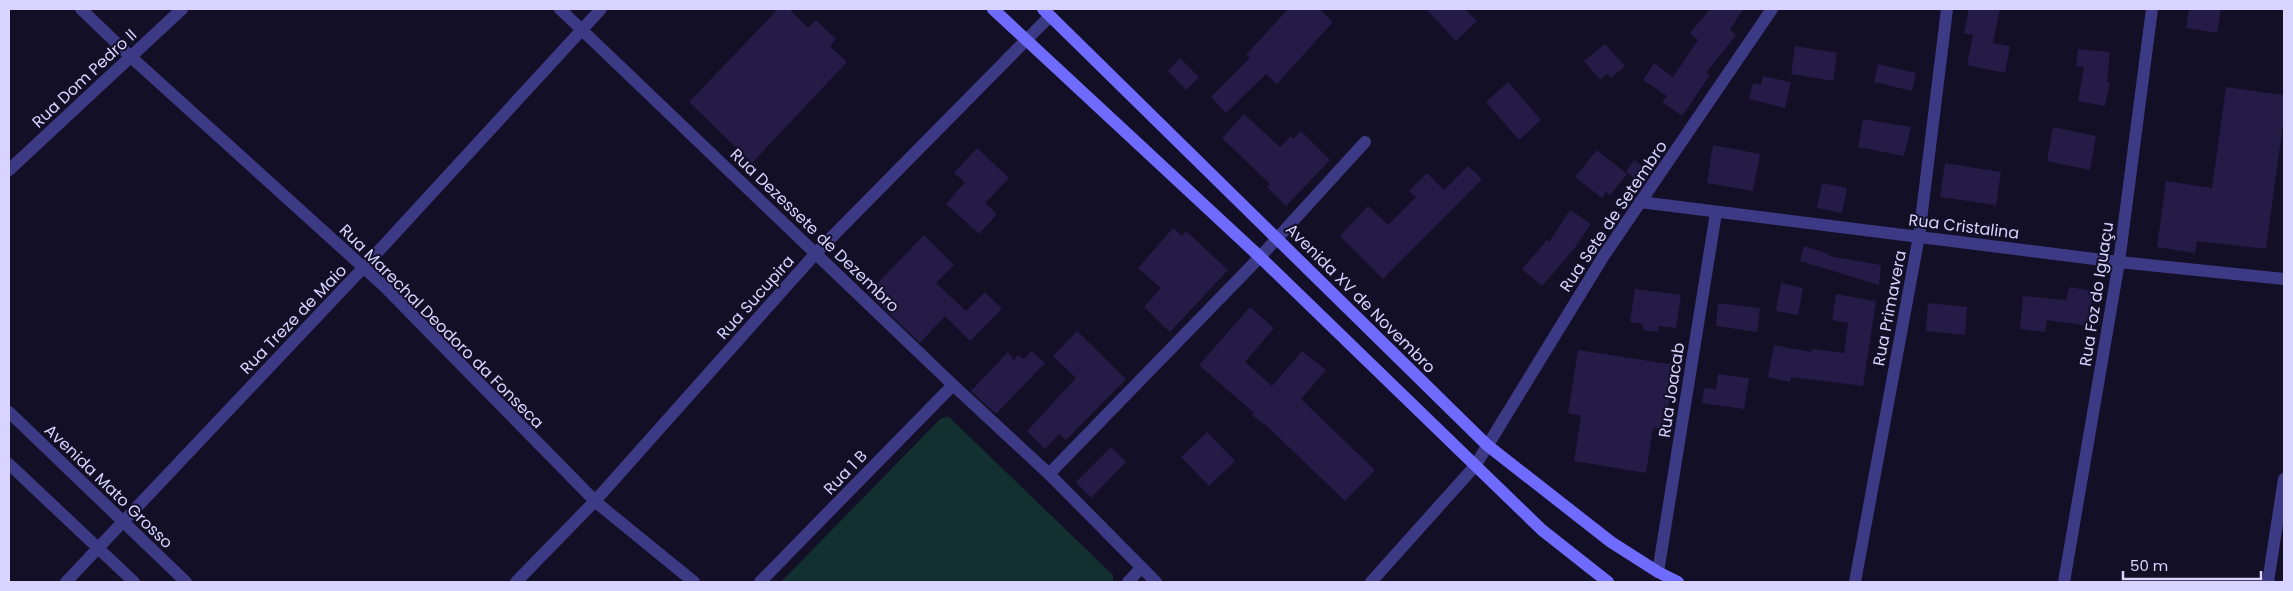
<svg xmlns="http://www.w3.org/2000/svg" width="2293" height="591" font-family="Poppins,sans-serif">
<rect width="100%" height="100%" fill="#130f26"/>
<path fill="#12302f" d="M949,417L1113,575V582H781L941,418Z"/>
<g fill="#241b47">
<path d="M778,9H789L808,28L816,20L836,39L830,46L847,62L752,163L689,102Z"/>
<path d="M1288,9H1319L1333,22L1277,84L1266,74L1226,113L1211,97L1250,58L1246,55Z"/>
<path d="M1426,9H1465L1477,21L1456,41Z"/>
<path d="M1710,9H1743L1730,30L1736,35L1706,73L1710,75L1682,116L1662,102L1667,96L1643,80L1654,63L1673,77L1698,40L1690,33Z"/>
<path d="M1969,9H2000L1993,43L2010,46L2005,73L1967,65L1973,35L1964,33Z"/>
<path d="M2189,9H2221L2217,33L2186,28Z"/>
<path d="M1605,44L1625,66L1611,78L1607,74L1600,80L1584,61Z"/>
<path d="M1795,46L1837,53L1833,81L1791,74Z"/>
<path d="M2078,49L2110,52L2107,82H2110L2105,106L2078,101L2084,67L2076,66Z"/>
<path d="M1180,58L1199,77L1186,90L1168,71Z"/>
<path d="M1878,64L1916,73L1912,91L1874,82Z"/>
<path d="M1763,76L1791,82L1785,108L1749,99L1753,83L1761,85Z"/>
<path d="M1508,82L1541,120L1519,140L1486,102Z"/>
<path d="M2226,87L2284,95V117L2266,249L2197,241L2195,253L2157,247L2166,181L2212,188Z"/>
<path d="M1244,114L1280,147L1291,136L1293,139L1301,131L1330,160L1286,206L1267,187L1270,184L1222,138Z"/>
<path d="M1863,119L1911,127L1904,156L1858,147Z"/>
<path d="M2053,127L2096,136L2090,170L2047,161Z"/>
<path d="M1713,145L1760,154L1753,191L1707,183Z"/>
<path d="M977,148L1009,178L985,203L997,214L979,234L946,204L965,182L954,173Z"/>
<path d="M1597,150L1627,174L1610,195L1606,192L1602,198L1575,177Z"/>
<path d="M1634,160L1651,172L1643,184L1626,172Z"/>
<path d="M1945,163L2001,172L1996,205L1940,197Z"/>
<path d="M1468,166L1482,179L1383,279L1340,236L1368,206L1388,225L1416,197L1409,191L1427,173L1444,190Z"/>
<path d="M1822,183L1847,188L1842,213L1817,208Z"/>
<path d="M1570,210L1591,224L1574,249L1542,286L1522,269L1547,240L1549,242Z"/>
<path d="M1173,228L1182,236L1186,231L1228,270L1170,332L1144,307L1161,288L1138,268Z"/>
<path d="M924,235L954,265L936,283L966,311L985,292L1002,309L970,341L945,316L920,343L868,293Z"/>
<path d="M1804,246L1829,254V256L1881,265L1879,285L1800,261Z"/>
<path d="M1781,283L1803,288L1798,315L1776,311Z"/>
<path d="M2069,287L2093,291L2088,326L2047,320L2045,332L2020,329L2023,296L2066,300Z"/>
<path d="M1635,289L1681,295L1676,328L1659,326L1658,332L1643,330V324L1630,322Z"/>
<path d="M1836,294L1876,301L1863,386L1791,377L1790,382L1768,377L1774,345L1811,352L1812,349L1844,353L1848,323L1832,320Z"/>
<path d="M1718,303L1760,308L1757,332L1716,326Z"/>
<path d="M1928,303L1967,307L1965,335L1926,331Z"/>
<path d="M1250,307L1274,328L1245,362L1272,386L1302,351L1326,370L1301,399L1375,470L1345,501L1269,428L1252,415L1254,413L1199,365Z"/>
<path d="M1077,331L1126,379L1066,440L1059,434L1045,449L1027,431L1076,378L1053,356Z"/>
<path d="M1578,350L1675,365L1665,429L1653,428L1646,473L1574,461L1581,416L1568,413Z"/>
<path d="M1031,351L1045,363L996,414L971,391L1008,352L1014,360L1018,355L1024,359Z"/>
<path d="M1718,374L1749,378L1744,409L1702,403L1704,388L1716,389Z"/>
<path d="M1207,432L1235,461L1209,486L1181,457Z"/>
<path d="M1111,447L1126,462L1091,498L1076,482Z"/>
</g>
<g fill="none" stroke-linecap="round" stroke-linejoin="round">
<g stroke="#3d3a85" stroke-width="12">
<path d="M81,9L131,57L384,286L597,503L694,582"/>
<path d="M560,9L953,385L1049,474L1156,582"/>
<path d="M9,170L182,9"/>
<path d="M1640,202L2119,262L2284,279"/>
<path d="M9,412L186,582"/>
<path d="M9,464L134,582"/>
<path d="M1049,474L1260,257L1365,142"/>
<path d="M1658,572L1716,213"/>
<path d="M66,582L363,268L601,9"/>
<path d="M516,582L595,501L816,253L1050,16"/>
<path d="M760,582L953,385"/>
<path d="M1128,582L1141,568"/>
<path d="M1371,582L1475,466L1603,257L1772,9"/>
<path d="M1855,582L1919,236L1947,9"/>
<path d="M2064,582L2119,262L2152,9"/>
<path d="M2268,582L2284,479"/>
</g>
<g stroke="#6f6bff" stroke-width="12">
<path d="M993,9L1260,257L1542,530L1608,582"/>
<path d="M1043,9L1487,445L1611,542L1658,572L1678,582"/>
</g>
</g>
<g text-anchor="middle" stroke-width="4" stroke-linejoin="round" paint-order="stroke">
<g font-size="16" fill="#d9d4ff" stroke="#130f26">
<text transform="translate(84 78) rotate(-43)" y="6">Rua Dom Pedro II</text>
<text transform="translate(1613 216) rotate(-56)" y="6">Rua Sete de Setembro</text>
<text transform="translate(1964 226) rotate(7)" y="6">Rua Cristalina</text>
<text transform="translate(815 230) rotate(44)" y="6">Rua Dezessete de Dezembro</text>
<text transform="translate(2096 294) rotate(-81)" y="6">Rua Foz do Iguaçu</text>
<text transform="translate(755 297) rotate(-48)" y="6">Rua Sucupira</text>
<text transform="translate(1361 298) rotate(45)" y="6">Avenida XV de Novembro</text>
<text transform="translate(1889 308) rotate(-79)" y="6">Rua Primavera</text>
<text transform="translate(293 319) rotate(-46)" y="6">Rua Treze de Maio</text>
<text transform="translate(442 326) rotate(45)" y="6">Rua Marechal Deodoro da Fonseca</text>
<text transform="translate(1671 390) rotate(-81)" y="6">Rua Joacab</text>
<text transform="translate(845 472) rotate(-46)" y="6">Rua 1 B</text>
<text transform="translate(109 486) rotate(44)" y="6">Avenida Mato Grosso</text>
</g>
</g>
<rect width="2293" height="591" fill="none" stroke="#d9d4ff" stroke-width="20"/>
<path d="M2123 571v8h138v-8" fill="none" stroke="#d9d4ff" stroke-width="2.5"/>
<text x="2130" y="571" font-size="15" fill="#d9d4ff" stroke="#130f26" stroke-width="4" paint-order="stroke">50 m</text>
</svg>
